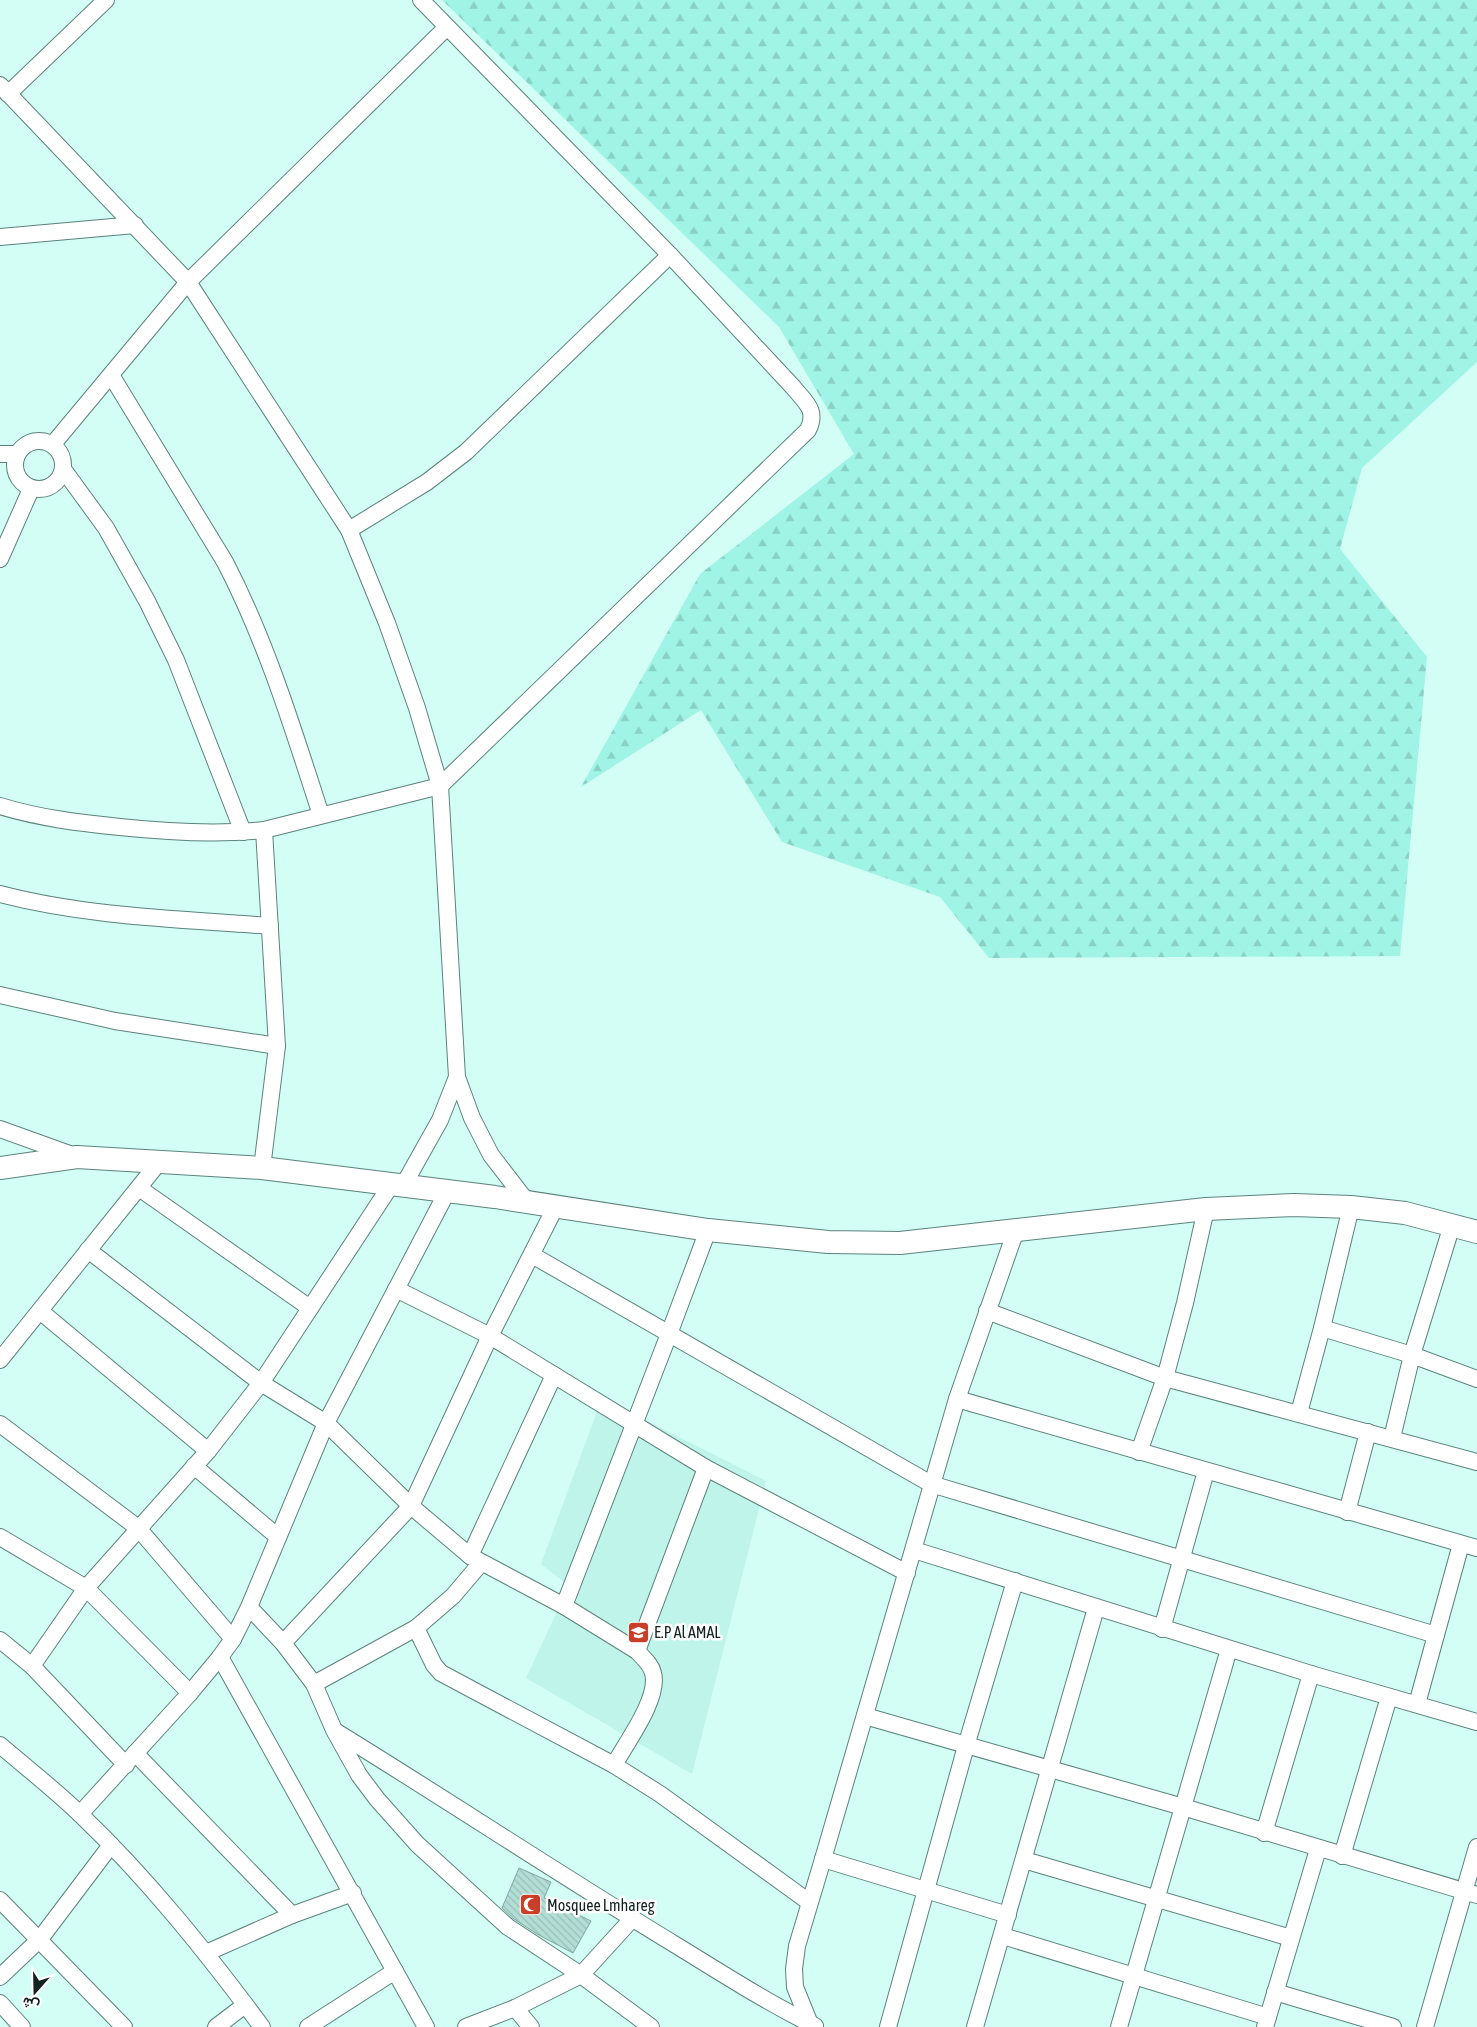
<svg xmlns="http://www.w3.org/2000/svg" width="1477" height="2027" font-family="'Asap Condensed',Vazirmatn,sans-serif">
<defs>
<pattern id="forest-firs" width="22" height="20" patternUnits="userSpaceOnUse" patternTransform="scale(1.25)"><rect width="22" height="20" fill="#9ff4e5"/><path d="M5 1l3.5 6h-7zM16 11l3.5 6h-7z" fill="#88d1c4"/></pattern>
<pattern id="building-back-hatch" width="6" height="6" patternUnits="userSpaceOnUse" patternTransform="scale(1.25)"><rect width="6" height="6" fill="#b3ded6"/><path d="M-1 5l2 2M0 0l6 6M5-1l2 2" fill="none" stroke="#99beb7"/></pattern>
</defs>
<rect width="100%" height="100%" fill="#d2fef5"/>
<path fill="#bef4e9" d="M602,1398L766,1481L692,1774L526,1678L569,1586L541,1564Z"/>
<path fill="url(#forest-firs)" d="M442,0H1477V362L1362,468L1340,549L1427,657L1400,956L989,958L940,897L782,842L701,710L581,787L700,574L854,454L779,327Z"/>
<path fill="url(#building-back-hatch)" stroke="#7da69e" d="M519,1868L551,1882L544,1898L591,1921L573,1953L537,1934L514,1919L502,1908Z"/>
<g fill="none" stroke-linecap="round" stroke-linejoin="round">
<defs>
<g id="minor">
<path d="M0,85L188,282L349,530L387,623L417,708L440,786L457,1077L472,1118L491,1155L528,1203"/>
<path d="M8,94L106,0"/>
<path d="M0,237L135,225"/>
<path d="M111,375L225,562C267,643 293,729 321,815"/>
<circle cx="39" cy="465" r="24"/>
<path d="M53,444L188,282L447,27"/>
<path d="M0,454H17"/>
<path d="M63,469L106,528L147,601L176,660L243,832"/>
<path d="M349,530L427,482L466,452L670,255"/>
<path d="M0,559L31,489"/>
<path d="M0,806C39,818 80,823 120,827C167,832 216,835 264,830L440,786L808,430C818,410 805,402 793,387L670,255L421,0"/>
<path d="M0,894C88,917 180,919 270,926"/>
<path d="M0,995L115,1021L277,1046"/>
<path d="M0,1129L75,1156"/>
<path d="M262,1168L277,1046L264,830"/>
<path d="M403,1186L440,1120L457,1077"/>
<path d="M139,1188L310,1308"/>
<path d="M88,1250L261,1383L326,1423L411,1506L470,1556L564,1606L637,1651C643,1658 651,1664 653,1673C660,1698 626,1743 614,1765"/>
<path d="M532,1255L931,1484L1436,1635"/>
<path d="M396,1289L490,1336L706,1468L907,1573"/>
<path d="M40,1311L208,1451"/>
<path d="M987,1311L1165,1378L1477,1462"/>
<path d="M1322,1328L1412,1355L1477,1379"/>
<path d="M0,1360L160,1161"/>
<path d="M957,1399L1477,1548"/>
<path d="M1299,1413L1322,1328L1351,1207"/>
<path d="M0,1424L138,1528L233,1639"/>
<path d="M1392,1438L1412,1355L1452,1225"/>
<path d="M1139,1452L1165,1378L1185,1303L1206,1209"/>
<path d="M194,1466L278,1537"/>
<path d="M1347,1512L1368,1432"/>
<path d="M0,1537L86,1588L190,1693"/>
<path d="M914,1550L1311,1674L1477,1722"/>
<path d="M470,1556L554,1375"/>
<path d="M564,1606L669,1334L708,1230"/>
<path d="M249,1607L283,1643L314,1684L334,1730L359,1775L377,1799L417,1844L508,1927L581,1975L651,2027"/>
<path d="M416,1628L434,1665L441,1673L614,1765L660,1794L809,1902"/>
<path d="M1162,1629L1206,1471"/>
<path d="M0,1640L32,1666L126,1765"/>
<path d="M283,1643L411,1506L490,1336L556,1206"/>
<path d="M637,1651L706,1468"/>
<path d="M220,1657L426,2027"/>
<path d="M32,1666L86,1588L208,1451L261,1383L391,1185"/>
<path d="M314,1684L416,1628L453,1596L481,1563"/>
<path d="M1417,1704L1461,1544"/>
<path d="M865,1716L1183,1807L1477,1895"/>
<path d="M335,1731C449,1801 560,1875 674,1944C720,1972 766,2002 815,2026"/>
<path d="M0,1745C27,1768 55,1790 81,1815C148,1879 207,1953 262,2027"/>
<path d="M135,1753L292,1915"/>
<path d="M80,1814L190,1693L220,1657L233,1639L249,1607L326,1423L447,1192"/>
<path d="M1264,1833L1311,1674"/>
<path d="M1342,1856L1389,1697"/>
<path d="M823,1859L1008,1915"/>
<path d="M1024,1860L1291,1938"/>
<path d="M0,1900L124,2027"/>
<path d="M1003,1936L1268,2017"/>
<path d="M206,1953L292,1915L353,1893"/>
<path d="M0,1977L40,1939L111,1845"/>
<path d="M1275,1992L1393,2027"/>
<path d="M0,2003L22,2027"/>
<path d="M515,2008L531,2027"/>
<path d="M810,2024L795,1987L794,1969L797,1946L823,1859L957,1399L1016,1230"/>
<path d="M216,2027L245,2005"/>
<path d="M308,2027L395,1971"/>
<path d="M466,2027L515,2008L581,1975L632,1919"/>
<path d="M888,2027L966,1746L1015,1581"/>
<path d="M975,2027L1096,1608"/>
<path d="M1119,2027L1229,1649"/>
<path d="M1265,2027L1318,1849"/>
<path d="M1425,2027L1477,1847"/>
</g>
<path id="secondary" d="M0,1168L77,1157L262,1168L495,1197L708,1230L828,1242L900,1243L1206,1209L1294,1205L1351,1207L1405,1213L1477,1232"/>
</defs>
<use href="#minor" stroke="#5a837b" stroke-width="18"/>
<use href="#secondary" stroke="#5a837b" stroke-width="24"/>
<use href="#minor" stroke="#fff" stroke-width="16"/>
<use href="#secondary" stroke="#fff" stroke-width="22"/>
</g>
<defs>
<symbol id="school-square" viewBox="-11 -11 22 22"><rect x="-9" y="-9" width="18" height="18" rx="4" fill="#ca3e29" stroke="#fff"/><path d="M0-5L7-2L0 1L-7-2ZM-4 1L0 2.5L4 1V4Q0 6-4 4Z" fill="#fff"/></symbol>
<symbol id="mosque-square" viewBox="-11 -11 22 22"><rect x="-9" y="-9" width="18" height="18" rx="4" fill="#ca3e29" stroke="#fff"/><path d="M3.5-4.9A6 6 0 1 0 3.5 4.9A5 5 0 1 1 3.5-4.9Z" fill="#fff"/></symbol>
</defs>
<g fill-rule="evenodd">
<use href="#school-square" x="626" y="1620" width="25" height="25"/>
<use href="#mosque-square" x="518" y="1892" width="25" height="25"/>
</g>
<g text-anchor="middle" stroke-width="5" stroke-linejoin="round" paint-order="stroke">
<g font-size="16" fill="#11221f" stroke="#fff" text-anchor="start">
<text x="654" y="1638">E.P Al AMAL</text>
<text x="547" y="1911">Mosquee Lmhareg</text>
</g>
</g>
<g transform="translate(35 1992) rotate(200)" stroke="#ffffff" stroke-width="4" paint-order="stroke">
<path d="M0-4L9 19L0 12L-9 19Z" fill="#11221f"/>
<text y="-8" font-size="14" font-weight="bold" text-anchor="middle" fill="#11221f">ش</text>
</g>
</svg>
